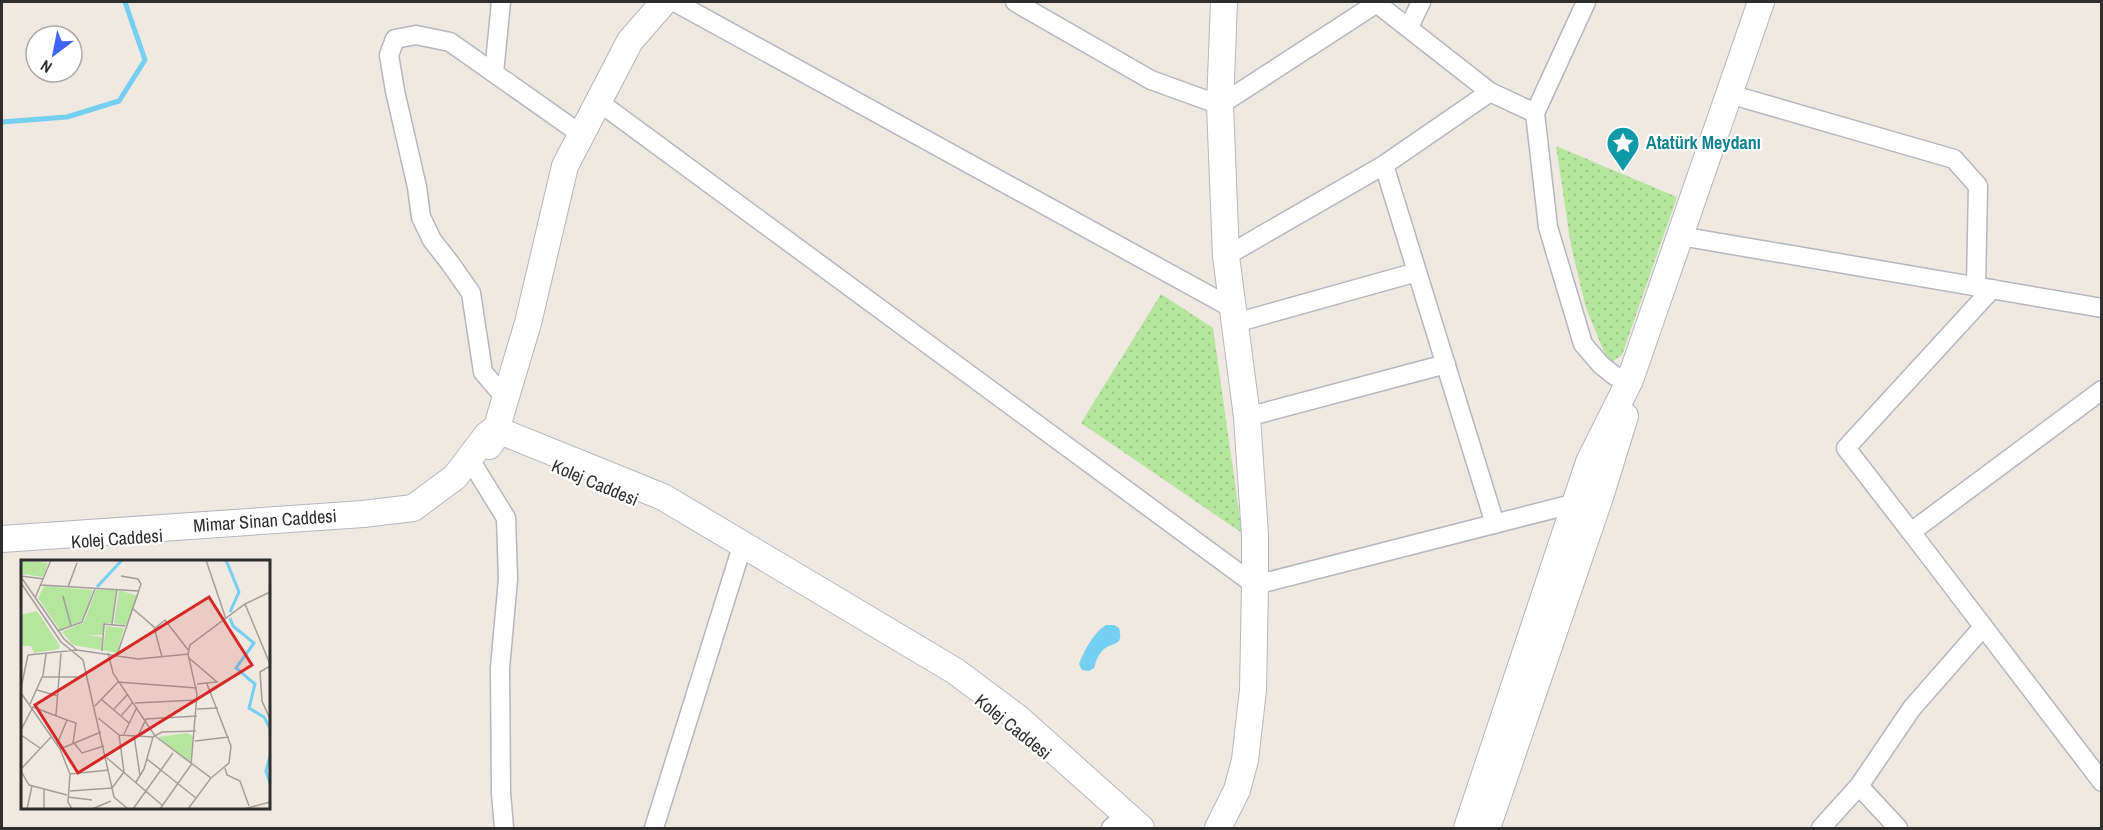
<svg xmlns="http://www.w3.org/2000/svg" width="2103" height="830" font-family="'Archivo Narrow',sans-serif">
<defs>
<pattern id="park-dots" width="8" height="8" patternUnits="userSpaceOnUse" patternTransform="scale(1.5)"><rect width="8" height="8" fill="#b6e59e"/><path d="M2 2h.1M6 6h.1" fill="none" stroke="#9dc588" stroke-width="1.8" stroke-linecap="round"/></pattern>
</defs>
<rect width="100%" height="100%" fill="#efe9e1"/>
<g fill="url(#park-dots)">
<path d="M1556,146L1677,197L1622,355L1609,364L1586,308L1571,246Z"/>
<path d="M1161,294L1213,328L1242,533L1081,423Z"/>
</g>
<path fill="#75cff0" d="M1106,625H1114L1119,628C1124,647 1113,641 1103,650C1098,655 1096,661 1094,668L1089,671L1082,670L1079,664C1084,651 1094,632 1106,625Z"/>
<g fill="none" stroke-linecap="round" stroke-linejoin="round">
<path stroke="#75cff0" stroke-width="5" d="M2,122L67,117L119,101L145,60L125,2"/>
<defs>
<g id="street">
<path d="M675,2L1232,308"/>
<path d="M1015,2L1151,80L1220,105L1377,3"/>
<path d="M1375,2L1490,92L1535,113"/>
<path d="M1586,2L1535,113L1548,227L1583,344L1601,365L1615,376L1630,380"/>
<path d="M1409,27L1421,2"/>
<path d="M494,73L501,2"/>
<path d="M1729,94L1954,159L1978,186L1976,287"/>
<path d="M599,102L1255,585L1584,501"/>
<path d="M1384,165L1495,524"/>
<path d="M1680,236L2102,308"/>
<path d="M1226,256L1384,165L1490,92"/>
<path d="M1235,323L1417,272"/>
<path d="M2102,390L1911,532L2102,782"/>
<path d="M505,398L483,372L471,293L450,263L432,240L421,217L417,187L395,91L389,55L395,39L416,35L450,42L582,135"/>
<path d="M1247,417L1446,364"/>
<path d="M469,458L506,518L508,579L500,668L501,793L504,828"/>
<path d="M1911,532L1846,448L1992,289"/>
<path d="M1859,786L1898,828"/>
<path d="M654,828L739,556"/>
<path d="M1111,828L1119,821"/>
<path d="M1821,828L1859,786L1912,708L1983,627"/>
</g>
<g id="secondary">
<path d="M489,446L493,440L528,323L565,166L630,41L664,2"/>
<path d="M2,539L363,514L413,508L455,477L487,435L495,429L663,497L955,671L1018,718L1141,828"/>
<path d="M1218,828L1237,790L1245,760L1253,690L1255,585V535L1247,417L1226,256L1220,105L1224,2"/>
<path d="M1467,828L1589,462L1630,380L1761,2"/>
<path d="M1487,828L1600,497L1625,416"/>
</g>
</defs>
<use href="#street" stroke="#b4b7c1" stroke-width="21"/>
<use href="#secondary" stroke="#b4b7c1" stroke-width="28"/>
<use href="#street" stroke="#fff" stroke-width="18"/>
<use href="#secondary" stroke="#fff" stroke-width="26"/>
</g>
<defs>
<symbol id="sight-pin" viewBox="-11 -11 22 30"><path d="M0 17L-7.5 6A9.5 9.5 0 1 1 7.5 6Z" fill="#0f9aa8" stroke="#fff"/><path d="M0-6L1.8-2.2L6-1.7L2.9 1.2L3.7 5.4L0 3.3L-3.7 5.4L-2.9 1.2L-6-1.7L-1.8-2.2Z" fill="#fff"/></symbol>
</defs>
<g fill-rule="evenodd">
<use href="#sight-pin" x="1604" y="124" width="38" height="52"/>
</g>
<g text-anchor="middle" stroke-width="4.5" stroke-linejoin="round" paint-order="stroke">
<g font-size="18" font-weight="bold" fill="#0d838f" stroke="#fff" text-anchor="start">
<text x="1646" y="149">Atatürk Meydanı</text>
</g>
<g font-size="18" fill="#2e2e2e" stroke="#fff">
<text transform="translate(595 483) rotate(23)" y="6">Kolej Caddesi</text>
<text transform="translate(265 521) rotate(-4)" y="6">Mimar Sinan Caddesi</text>
<text transform="translate(117 539) rotate(-4)" y="6">Kolej Caddesi</text>
<text transform="translate(1013 727) rotate(39)" y="6">Kolej Caddesi</text>
</g>
</g>
<g transform="translate(21 560)">
<rect width="249" height="249" fill="#efe9e1"/>
<path d="M0,0L27,3L22,17L1,14ZM23,26L72,30L62,60L39,70L17,38ZM75,30H95L91,63H85L82,75H67L81,77V90L52,85L41,72L63,62ZM98,30L117,36L105,66L93,63ZM85,66L103,68L96,93L82,90Z" fill="#b6e59e"/>
<path d="M16,51L39,86L38,89L13,93L10,86H1L0,55ZM166,173L172,176L169,203L137,177Z" fill="#b6e59e"/>
<path fill="none" stroke="#75cff0" stroke-width="3" d="M205,0L218,32L209,52M76,27L101,0M209,58L212,66L233,83L215,108L234,124L228,148L243,157L249,168M249,196L245,211L249,223"/>
<path fill="none" stroke="#a29e99" stroke-width="1.5" d="M185,0L205,59M0,16L23,19M0,17L43,79L56,90M0,23L40,82L62,100L93,237L107,249M20,25L118,31M47,27L56,3M42,36L50,66M14,38L30,0M224,44L249,104M111,48L133,67L141,97M91,64L96,29M133,69L144,60L168,91M37,71L61,62L74,29M81,91L83,64L104,66M87,93L92,113L134,176L190,218L167,249M7,95L56,90L117,99L168,94M96,95L120,24L117,19L100,16M168,98L196,122L176,124M249,106L239,112L241,141L249,159M21,117H57M186,124L210,186L208,203L190,218M0,128L7,95M16,130L37,136M0,133L39,189L49,214L47,242L51,249M80,139L108,163M114,143L176,140M9,144L22,115L25,94M74,146L97,122L176,128M93,149L106,135M176,149L197,148M35,155L40,93M100,156L112,142M46,160L55,163L52,183M0,170L12,147L46,160L36,184M103,174L116,147M0,175L19,188M98,175L132,177L141,172L175,171M113,175L119,216M117,176L125,159L176,156M174,181L208,177M53,183L61,193L83,186M39,189L80,172M86,198L141,245M126,199L175,238M204,208L206,215L219,221L228,246M0,209L31,176M0,211L8,225L46,235M49,214L88,210M115,222L123,209L132,177M49,231L91,228L103,212L98,175L77,158M47,237L71,240M6,249L11,226M23,249V228M71,249L90,241M112,249L152,193M139,249L170,205L176,134L167,94L169,85L224,44L249,32M223,249L249,242"/>
<path fill="#d62828" fill-opacity="0.15" stroke="#d62828" stroke-width="3" d="M188,37L231,105L57,213L14,145Z"/>
<rect width="249" height="249" fill="none" stroke="#2e2e2e" stroke-width="3"/>
</g>
<rect width="2103" height="830" fill="none" stroke="#2e2e2e" stroke-width="6"/>
<g transform="translate(54 54) rotate(212)"><circle r="28" fill="#ffffff" stroke="#ababab" stroke-width="1.5"/>
<path d="M0-4.5L10 22L0 15L-10 22Z" fill="#4264fb"/>
<text y="-9" font-size="16" font-weight="bold" text-anchor="middle" fill="#2e2e2e">N</text>
</g>
</svg>
